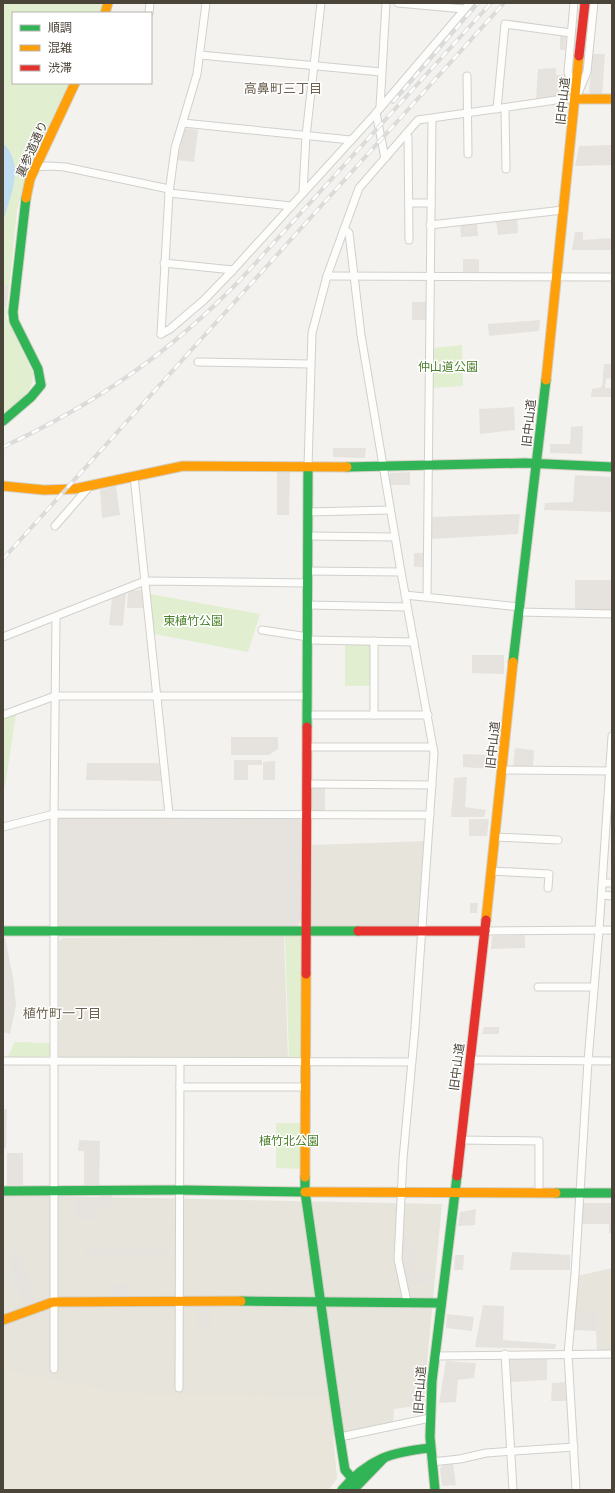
<svg xmlns="http://www.w3.org/2000/svg" width="615" height="1493" font-family="Poppins,'Noto Sans JP',sans-serif">
<rect width="100%" height="100%" fill="#f4f2ee"/>
<g fill="#e7e4dc">
<path d="M425,841L419,924L415,928L315,927L311,924L312,845Z"/>
<path d="M284,936L288,1059H62L59,1057V941L63,938Z"/>
<path d="M3,1195L442,1204L423,1405L394,1409L393,1423L333,1436L337,1479L3,1485Z"/>
<path d="M612,1268V1352H597L596,1331L574,1330L577,1276Z"/>
</g>
<path fill="#e6e2de" d="M61,818H299L301,822V921L296,927H61L58,923V820Z"/>
<path fill="#eae5da" d="M3,1370L123,1394L328,1397L337,1479L328,1490H3Z"/>
<g fill="#e1eecf">
<path d="M3,3H106L102,13H13V83H72L27,171L17,210L6,317L33,373C34,394 17,402 3,414Z"/>
<path d="M462,345L463,386L433,388V348Z"/>
<path d="M150,594L260,614L248,652L154,634Z"/>
<path d="M345,643L372,644V686H345Z"/>
<path d="M16,714L5,786H3V720Z"/>
<path d="M285,936H304L303,1059L289,1058Z"/>
<path d="M15,1042L50,1043V1056L7,1058Z"/>
<path d="M276,1123H304L303,1169L276,1168Z"/>
</g>
<g fill="#e6e3df">
<path d="M560,35L566,36L565,50H560Z"/>
<path d="M593,54H605L602,96H593L589,92Z"/>
<path d="M556,68V75H563L561,96L536,100L538,69Z"/>
<path d="M186,128L198,130L194,162L177,160L184,130Z"/>
<path d="M612,145V165L575,166L579,146Z"/>
<path d="M517,217L518,233L498,235L496,220Z"/>
<path d="M477,222L478,236L461,237L460,223Z"/>
<path d="M575,232H583V240L612,238V250H572Z"/>
<rect x="463" y="259" width="16" height="13"/>
<path d="M3,285L9,287L6,307L3,305Z"/>
<rect x="412" y="302" width="15" height="18"/>
<path d="M540,320L539,331L489,336L488,324Z"/>
<path d="M604,364H612V378L606,379L605,388H612V397H591L592,389L602,387Z"/>
<path d="M514,407L515,430L480,434L479,409Z"/>
<path d="M583,426L582,454L550,453V444H570L571,427Z"/>
<path d="M333,448H366L365,458L333,457Z"/>
<path d="M277,472H290L289,515H277Z"/>
<path d="M410,472V485H389L390,473Z"/>
<path d="M575,475L612,477V512L544,510L545,503L573,502Z"/>
<path d="M116,486L120,515L102,518L100,490Z"/>
<path d="M520,514L518,534L431,539V517Z"/>
<rect x="414" y="553" width="10" height="14"/>
<rect x="575" y="580" width="37" height="32"/>
<path d="M142,590L144,608H127L128,591Z"/>
<path d="M126,592L123,626L109,625L112,598Z"/>
<path d="M472,655H504V674L472,673Z"/>
<path d="M231,737H278V749L269,755H231Z"/>
<path d="M515,748L534,750L533,767H513Z"/>
<path d="M463,754L494,755L493,769L463,767Z"/>
<path d="M234,760H262V765H248V780H234Z"/>
<path d="M275,761V780H263V762Z"/>
<path d="M87,763H159L161,781L86,780Z"/>
<path d="M467,777L465,807L486,810L484,817H451L454,778Z"/>
<rect x="311" y="788" width="14" height="23"/>
<path d="M469,819H489L487,836H469Z"/>
<path d="M470,903H478L477,913H470Z"/>
<path d="M525,935V948L491,949L492,936Z"/>
<path d="M3,938H5L13,977L16,1005L10,1034L3,1032Z"/>
<path d="M484,1027H499V1034H482Z"/>
<path d="M3,1109H7L6,1148L3,1149Z"/>
<path d="M79,1140L100,1141L99,1187H84V1151H78Z"/>
<rect x="7" y="1153" width="16" height="32"/>
<path d="M99,1195H112L113,1207L100,1208Z"/>
<path d="M76,1197H97V1219H75Z"/>
<path d="M582,1203H612V1233H609V1224H582Z"/>
<path d="M476,1209L475,1225L458,1226L460,1212Z"/>
<path d="M403,1236H408L407,1244L417,1248L414,1270L431,1273L430,1284L406,1283L400,1260Z"/>
<path d="M169,1248L170,1256H86L85,1249Z"/>
<path d="M21,1251L36,1302L24,1306L8,1256Z"/>
<path d="M512,1252L570,1255V1270H510Z"/>
<path d="M455,1255H464L463,1270H454Z"/>
<path d="M129,1283L130,1297L112,1295V1284Z"/>
<path d="M483,1305L504,1306L503,1340L556,1344L555,1349L475,1347Z"/>
<rect x="197" y="1307" width="13" height="21"/>
<path d="M576,1310L597,1312V1330L575,1329Z"/>
<path d="M447,1314L474,1317L472,1331L446,1328Z"/>
<path d="M510,1357H547V1380L511,1382Z"/>
<path d="M446,1361L476,1363L474,1378L458,1380L456,1402L439,1403Z"/>
<path d="M567,1382V1401H551L552,1383Z"/>
<path d="M453,1464L456,1485L442,1486L440,1469L443,1465Z"/>
</g>
<path fill="#c0ddf1" d="M3,143C25,165 11,195 3,221Z"/>
<g fill="none" stroke-linecap="round" stroke-linejoin="round">
<defs>
<g id="street">
<path d="M398,3L464,9"/>
<path d="M149,13L150,3"/>
<path d="M200,55L381,72"/>
<path d="M467,76L468,154"/>
<path d="M574,93L568,72L574,3"/>
<path d="M577,96L587,72L594,3"/>
<path d="M380,107L386,3"/>
<path d="M505,108L506,169"/>
<path d="M497,109L505,24L571,33"/>
<path d="M376,113L385,158"/>
<path d="M183,123L351,140"/>
<path d="M405,135L408,137L409,240"/>
<path d="M35,167L48,166L65,167L169,189"/>
<path d="M303,192L306,136L321,3"/>
<path d="M169,193L291,206"/>
<path d="M410,203H431"/>
<path d="M430,225L563,210"/>
<path d="M344,229L349,233L361,335L401,572"/>
<path d="M164,263L233,270"/>
<path d="M327,276L612,277"/>
<path d="M161,334L170,329L204,300L233,270L376,113L470,3"/>
<path d="M161,334L169,193L175,148L197,74L206,3"/>
<path d="M198,362L310,364"/>
<path d="M308,467L312,333L327,276L359,188L418,120L563,99H576"/>
<path d="M134,476L169,814"/>
<path d="M308,512L390,510"/>
<path d="M55,526L89,487"/>
<path d="M308,536L395,537"/>
<path d="M308,571L401,572L434,753L415,1028L403,1159L398,1259L407,1302"/>
<path d="M405,595L519,607"/>
<path d="M427,597L432,119"/>
<path d="M308,605L407,607"/>
<path d="M519,612L612,614"/>
<path d="M262,630L308,637"/>
<path d="M3,637L145,581L308,583"/>
<path d="M308,640L414,642"/>
<path d="M3,715L55,696H308"/>
<path d="M308,715H428"/>
<path d="M374,715V641"/>
<path d="M307,747H433"/>
<path d="M502,770L612,771"/>
<path d="M307,784L432,785"/>
<path d="M3,827L54,814L430,815"/>
<path d="M495,837L558,840"/>
<path d="M491,871L549,874L548,888"/>
<path d="M603,883H612"/>
<path d="M602,895L612,896"/>
<path d="M485,931L612,930"/>
<path d="M538,987H594"/>
<path d="M471,1060L612,1061"/>
<path d="M3,1061L411,1062"/>
<path d="M180,1087H306"/>
<path d="M461,1140L539,1141V1193"/>
<path d="M505,1354L513,1490"/>
<path d="M435,1356L612,1354"/>
<path d="M54,1369V814L56,617"/>
<path d="M179,1388L180,1062"/>
<path d="M340,1437L430,1418"/>
<path d="M431,1462L460,1459L486,1453L574,1447"/>
<path d="M576,1490L568,1354L575,1274L588,1061L599,930L612,736"/>
</g>
<g id="fast">
<path d="M3,421L31,397L41,385L38,369L14,321L13,312L26,198"/>
<path d="M347,467L525,463L612,467"/>
<path d="M513,662L546,380"/>
<path d="M307,727L308,467"/>
<path d="M3,931H358"/>
<path d="M305,1177V1192C319,1285 330,1378 345,1470L351,1477"/>
<path d="M3,1191L180,1190L305,1192"/>
<path d="M556,1193H612"/>
<path d="M241,1301L440,1303"/>
<path d="M342,1490C368,1459 391,1452 430,1448"/>
<path d="M353,1490L384,1458"/>
<path d="M435,1490L430,1437L432,1381L457,1176"/>
</g>
<g id="slow">
<path d="M105,13L108,3"/>
<path d="M576,99H612"/>
<path d="M26,198L30,179L75,83"/>
<path d="M546,380L579,56"/>
<path d="M3,486L44,490L74,489L183,466L347,467"/>
<path d="M486,920L513,662"/>
<path d="M305,1177L306,974"/>
<path d="M305,1192L556,1193"/>
<path d="M3,1320L53,1302L241,1301"/>
</g>
<g id="jam">
<path d="M579,56L585,3"/>
<path d="M358,931H485"/>
<path d="M306,974L307,727"/>
<path d="M457,1176L486,920"/>
</g>
</defs>
<use href="#street" stroke="#d2d0cb" stroke-width="9"/>
<use href="#fast" stroke="#d3cfc5" stroke-width="11"/>
<use href="#slow" stroke="#d3cfc5" stroke-width="11"/>
<use href="#jam" stroke="#d3cfc5" stroke-width="11"/>
<use href="#street" stroke="#fdfdfc" stroke-width="7"/>
<use href="#fast" stroke="#30b455" stroke-width="9"/>
<use href="#slow" stroke="#ff9f0a" stroke-width="9"/>
<use href="#jam" stroke="#e5322d" stroke-width="9"/>
<defs>
<g id="rail">
<path d="M393,102L478,3"/>
<path d="M3,447C97,403 170,353 241,279L491,3"/>
<path d="M3,559L504,3"/>
</g>
</defs>
<use href="#rail" stroke="#dbdbda" stroke-width="4"/>
<use href="#rail" stroke="#fff" stroke-width="2.5" stroke-dasharray="8" stroke-linecap="butt"/>
</g>
<g text-anchor="middle" stroke-width="3" stroke-linejoin="round" paint-order="stroke">
<g font-size="12" fill="#4b4439" stroke="#fff">
<text transform="translate(563 101) rotate(-84)" y="4">旧中山道</text>
<text transform="translate(32 149) rotate(-66)" y="4">裏参道通り</text>
<text transform="translate(529 423) rotate(-84)" y="4">旧中山道</text>
<text transform="translate(493 745) rotate(-84)" y="4">旧中山道</text>
<text transform="translate(457 1067) rotate(-83)" y="4">旧中山道</text>
<text transform="translate(420 1390) rotate(-86)" y="4">旧中山道</text>
</g>
<g font-size="12" fill="#4a7f2a" stroke="#fff">
<text x="448" y="371">仲山道公園</text>
<text x="193" y="625">東植竹公園</text>
<text x="289" y="1145">植竹北公園</text>
</g>
<g font-size="13" fill="#6e6250" stroke="#fff">
<text x="283" y="93">高鼻町三丁目</text>
<text x="62" y="1018">植竹町一丁目</text>
</g>
</g>
<rect width="615" height="1493" fill="none" stroke="#4b4439" stroke-width="8"/>
<rect x="12" y="12" width="140" height="72" fill="#ffffff" stroke="#b7b4b0"/>
<rect x="20" y="25" width="20" height="6" fill="#30b455" stroke="#b7b4b0"/>
<text x="48" y="32" font-size="12" fill="#4b4439">順調</text>
<rect x="20" y="45" width="20" height="6" fill="#ff9f0a" stroke="#b7b4b0"/>
<text x="48" y="52" font-size="12" fill="#4b4439">混雑</text>
<rect x="20" y="65" width="20" height="6" fill="#e5322d" stroke="#b7b4b0"/>
<text x="48" y="72" font-size="12" fill="#4b4439">渋滞</text>
</svg>
